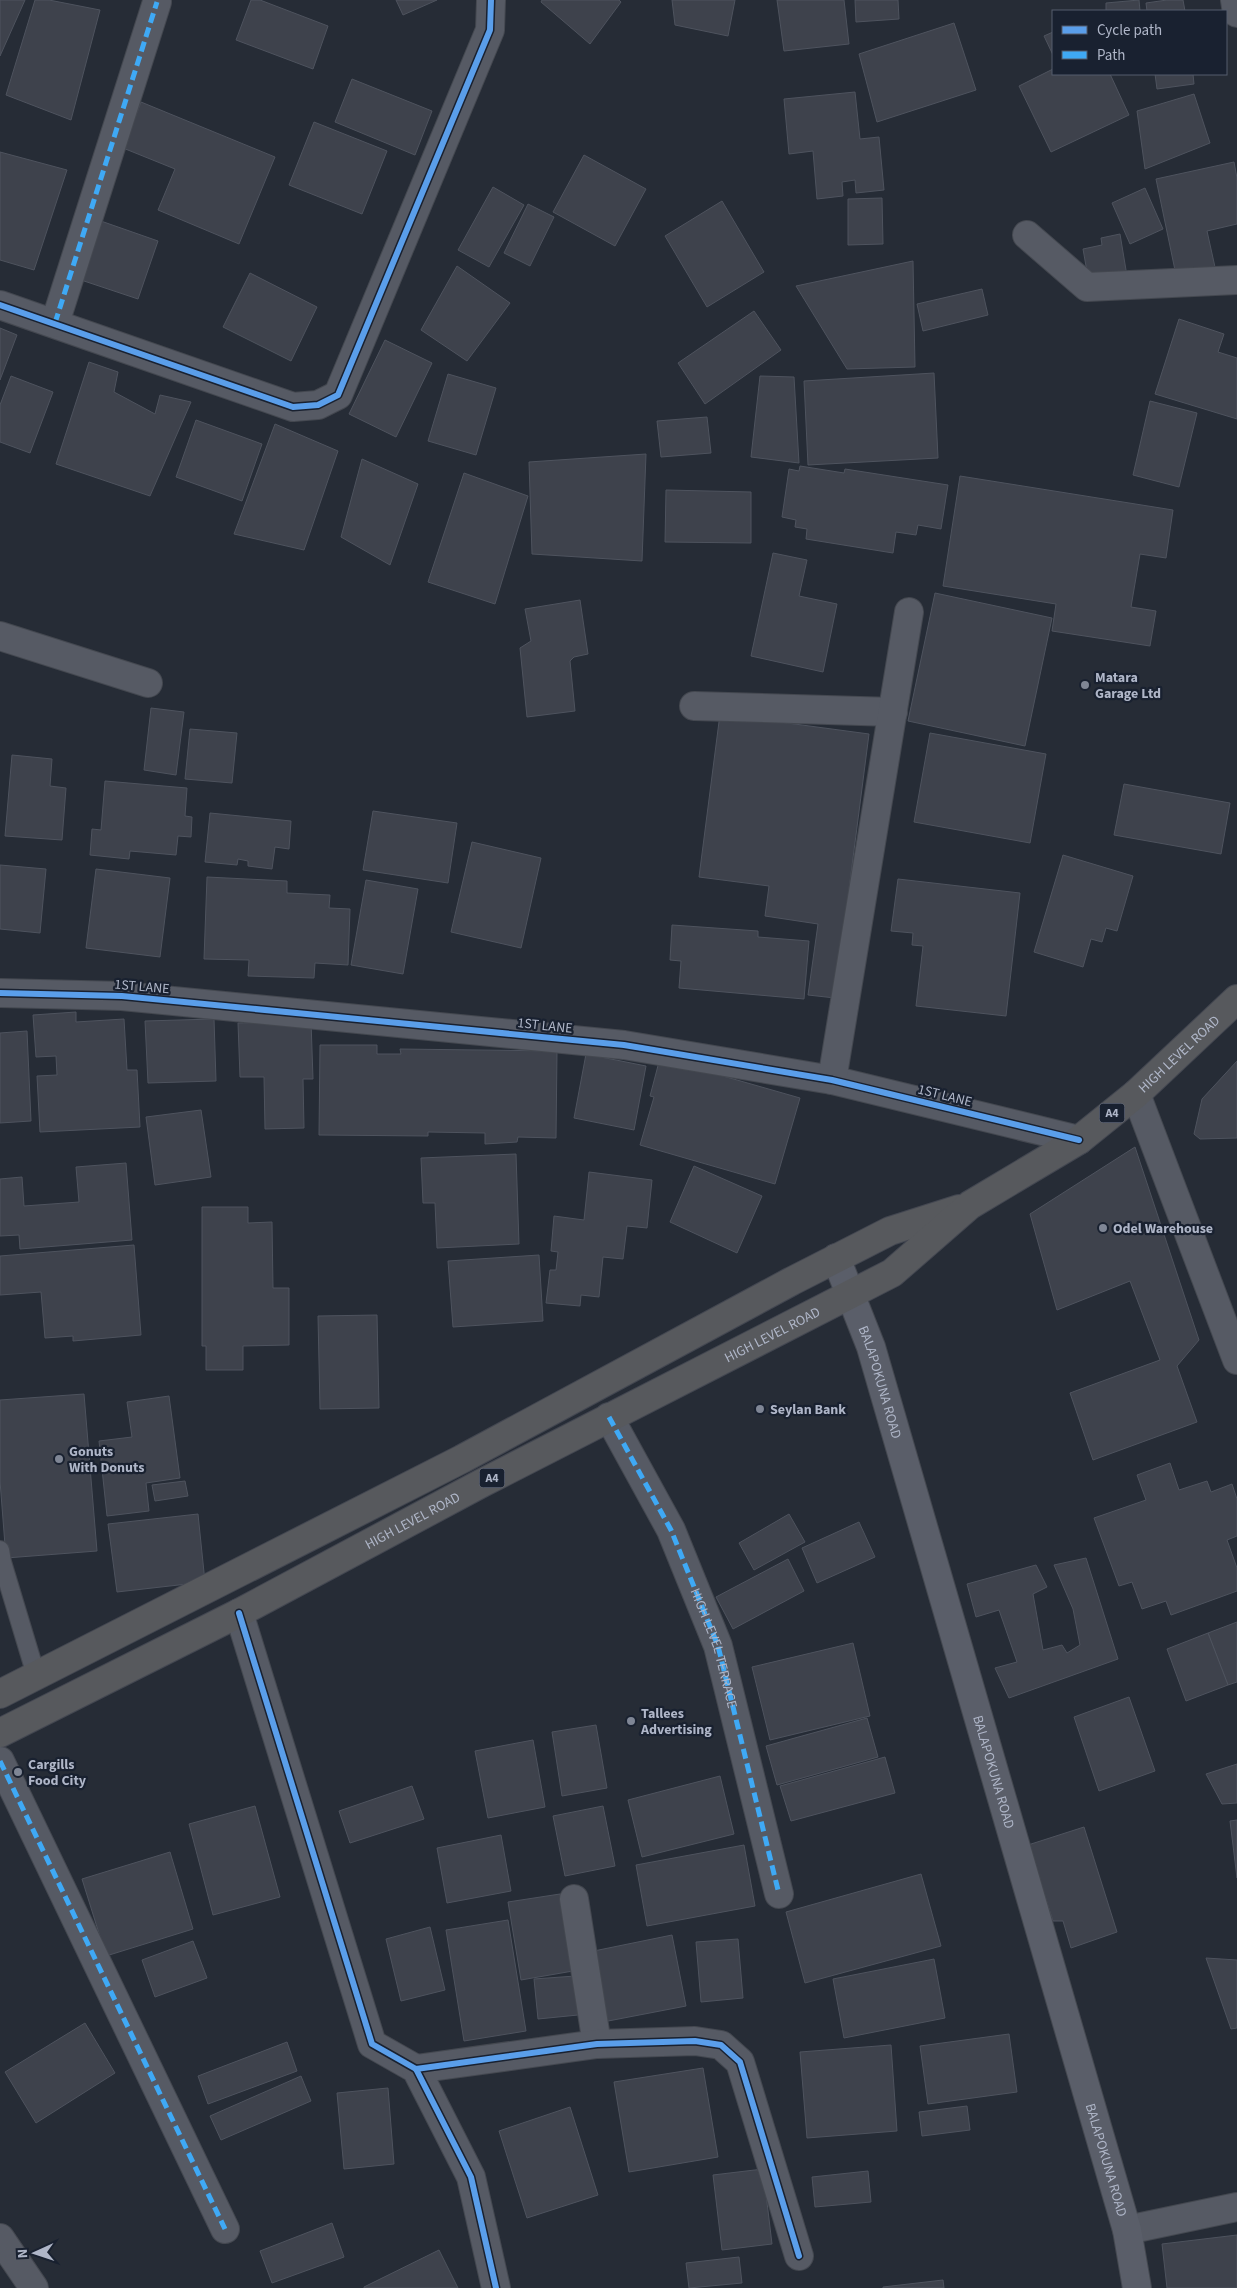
<svg xmlns="http://www.w3.org/2000/svg" width="1237" height="2288" font-family="'Source Sans 3',sans-serif">
<rect width="100%" height="100%" fill="#262c36"/>
<g fill="#3e424c" stroke="#4e535e">
<path d="M0,0H25L0,56Z"/>
<path d="M35,0H49L100,10L71,120L6,95Z"/>
<path d="M251,0H260L328,26L313,69L236,40Z"/>
<path d="M396,0H437L403,15Z"/>
<path d="M542,0H619L621,2L590,44L541,2Z"/>
<path d="M672,0H735L728,36L675,25Z"/>
<path d="M777,0H844L849,44L784,51Z"/>
<path d="M855,0H898L899,19L856,22Z"/>
<path d="M1139,0L1140,11H1106V3Z"/>
<path d="M1167,0H1183L1185,11H1147L1146,3Z"/>
<path d="M954,23L976,90L877,122L859,54Z"/>
<path d="M1053,32V55L1044,36Z"/>
<path d="M1053,69V74H1110L1129,115L1051,152L1019,86Z"/>
<path d="M1155,74H1193L1194,84L1157,89Z"/>
<path d="M352,79L432,111L415,155L335,122Z"/>
<path d="M855,92L860,139L879,137L884,190L856,193L855,180L842,182L843,196L817,199L813,151L789,154L784,99Z"/>
<path d="M1194,94L1210,143L1145,169L1137,111Z"/>
<path d="M141,102L275,157L239,244L158,210L175,169L123,148Z"/>
<path d="M314,122L387,151L362,214L289,185Z"/>
<path d="M0,152L67,170L34,270L0,260Z"/>
<path d="M584,155L646,189L615,246L553,212Z"/>
<path d="M1234,162L1237,178V224L1207,231L1215,267L1176,275L1156,179Z"/>
<path d="M493,187L524,205L489,267L458,250Z"/>
<path d="M1145,188L1163,229L1130,244L1112,203Z"/>
<path d="M882,198L883,244L848,245V199Z"/>
<path d="M722,201L764,272L707,307L665,236Z"/>
<path d="M528,204L554,217L530,266L504,253Z"/>
<path d="M98,220L158,241L138,299L78,279Z"/>
<path d="M1120,234L1127,276L1089,283L1083,249L1102,245L1101,238Z"/>
<path d="M913,261L915,367L847,369L796,286Z"/>
<path d="M457,266L510,303L467,361L421,330Z"/>
<path d="M250,273L317,307L291,361L223,327Z"/>
<path d="M982,289L988,315L923,331L917,304Z"/>
<path d="M754,311L781,350L705,404L678,363Z"/>
<path d="M1179,319L1224,334L1218,352L1237,358V419L1155,394Z"/>
<path d="M0,328L17,335L0,380Z"/>
<path d="M385,340L432,363L396,437L349,414Z"/>
<path d="M89,362L118,372L114,392L155,414L160,395L191,402L150,496L56,464Z"/>
<path d="M934,373L938,458L808,465L804,381Z"/>
<path d="M448,374L496,388L476,455L428,441Z"/>
<path d="M11,376L53,392L30,453L0,442V405Z"/>
<path d="M760,376L794,377L799,463L751,457Z"/>
<path d="M1150,401L1197,413L1179,487L1133,475Z"/>
<path d="M707,417L711,453L661,457L657,421Z"/>
<path d="M196,420L262,444L242,501L176,477Z"/>
<path d="M275,424L338,451L304,550L234,534Z"/>
<path d="M646,454L642,561L532,554L529,462Z"/>
<path d="M362,459L418,484L390,565L341,537Z"/>
<path d="M800,466L844,473L845,469L948,485L941,529L918,525L916,535L896,532L893,553L806,539L807,529L795,527L796,520L782,517L789,469L799,471Z"/>
<path d="M464,473L528,496L495,604L428,582Z"/>
<path d="M960,476L1173,510L1166,558L1140,554L1131,607L1156,611L1150,646L1052,631L1056,604L943,586Z"/>
<path d="M666,490L751,492V543L665,542Z"/>
<path d="M773,553L807,560L799,596L837,604L823,672L751,656Z"/>
<path d="M935,593L1052,618L1025,746L908,721Z"/>
<path d="M580,600L588,654L574,657L570,661L575,711L527,717L520,648L531,641L525,609Z"/>
<path d="M151,708L184,712L176,775L144,770Z"/>
<path d="M720,714L869,734L835,998L808,995L818,924L765,916L769,886L699,877Z"/>
<path d="M190,729L237,733L232,783L185,779Z"/>
<path d="M930,733L1046,754L1030,843L914,822Z"/>
<path d="M12,755L52,759L50,786L66,788L62,840L5,836Z"/>
<path d="M105,781L187,788L185,816L192,817L191,837L178,836L176,855L130,851L129,859L90,855L92,829L101,830Z"/>
<path d="M1124,784L1230,803L1221,854L1114,835Z"/>
<path d="M373,811L457,823L448,883L363,870Z"/>
<path d="M210,813L291,821L289,849L275,847L272,869L248,866V861L238,859L237,865L205,862Z"/>
<path d="M472,842L541,858L521,948L451,932Z"/>
<path d="M1063,855L1133,876L1117,931L1106,928L1102,942L1091,939L1083,967L1034,952Z"/>
<path d="M0,865L46,869L40,933L0,929Z"/>
<path d="M96,869L170,878L160,957L86,948Z"/>
<path d="M207,877L287,881V893L330,895L329,908L350,909L348,965L315,963L314,978L248,976L249,960L204,959Z"/>
<path d="M898,879L1020,893L1006,1016L916,1006L923,946L912,945L913,933L891,931Z"/>
<path d="M366,880L418,889L403,974L351,965Z"/>
<path d="M672,925L758,931V937L809,941L804,999L679,988L681,961L670,960Z"/>
<path d="M76,1012V1022L124,1019L127,1070H137L140,1127L40,1132L37,1076L57,1075L56,1056L36,1057L33,1015Z"/>
<path d="M214,1019L216,1081L148,1083L145,1021Z"/>
<path d="M311,1021L313,1079H303L304,1128L265,1129L264,1077H240L238,1023Z"/>
<path d="M27,1031L31,1121L0,1123V1033Z"/>
<path d="M320,1045H377V1054H401L400,1049L557,1051L556,1138L518,1137L517,1142L485,1144V1133L428,1132V1136L319,1135Z"/>
<path d="M586,1054L646,1066L634,1130L574,1118Z"/>
<path d="M660,1058L800,1098L775,1184L640,1145L654,1097L650,1096Z"/>
<path d="M1237,1061V1138L1200,1139L1194,1134L1202,1099Z"/>
<path d="M201,1110L211,1177L155,1185L146,1117Z"/>
<path d="M1135,1147L1199,1340L1177,1366L1197,1422L1093,1460L1070,1393L1160,1360L1130,1281L1057,1310L1030,1214Z"/>
<path d="M516,1154L519,1244L437,1248L435,1203H423L421,1158Z"/>
<path d="M126,1163L132,1240L20,1249L19,1235L0,1236V1179L22,1177L24,1206L79,1202L76,1167Z"/>
<path d="M694,1166L762,1196L737,1253L670,1222Z"/>
<path d="M589,1172L652,1180L647,1228L627,1226L623,1259L603,1257L599,1297L581,1295L580,1306L546,1303L550,1270H556L558,1252L551,1251L554,1216L584,1220Z"/>
<path d="M202,1207H248V1223L272,1222L273,1288H289V1345L243,1346V1370H206V1346H202Z"/>
<path d="M134,1245L141,1335L73,1341V1336L45,1338L41,1292L0,1295V1256Z"/>
<path d="M539,1255L543,1321L453,1327L448,1261Z"/>
<path d="M377,1315L379,1408L320,1409L318,1316Z"/>
<path d="M84,1394L97,1551L6,1558L0,1481V1400Z"/>
<path d="M169,1396L180,1478L146,1483L149,1511L107,1516L99,1441L132,1437L127,1402Z"/>
<path d="M1170,1463L1179,1490L1207,1481L1211,1492L1232,1484L1237,1499V1536L1227,1540L1237,1568V1591L1171,1615L1166,1601L1142,1609L1132,1582L1119,1586L1094,1518L1146,1500L1137,1475Z"/>
<path d="M185,1481L188,1496L155,1501L152,1485Z"/>
<path d="M198,1514L205,1582L117,1592L108,1524Z"/>
<path d="M789,1514L805,1542L754,1570L739,1543Z"/>
<path d="M859,1522L875,1557L817,1583L802,1548Z"/>
<path d="M1086,1558L1118,1659L1009,1698L995,1668L1017,1662L999,1610L976,1617L967,1584L1036,1565L1047,1587L1033,1594L1043,1650L1062,1645L1067,1653L1080,1645L1073,1609L1054,1565Z"/>
<path d="M788,1559L804,1591L733,1629L716,1597Z"/>
<path d="M1237,1622V1682L1228,1685L1208,1633Z"/>
<path d="M1208,1633L1228,1685L1186,1701L1167,1649Z"/>
<path d="M853,1643L870,1716L770,1740L752,1667Z"/>
<path d="M1129,1697L1155,1771L1099,1791L1074,1717Z"/>
<path d="M867,1718L878,1757L777,1785L766,1746Z"/>
<path d="M596,1725L607,1788L562,1796L552,1732Z"/>
<path d="M533,1740L545,1807L488,1818L475,1751Z"/>
<path d="M885,1757L895,1793L791,1821L780,1786Z"/>
<path d="M1237,1764V1803L1222,1804L1206,1774Z"/>
<path d="M720,1776L734,1834L642,1857L628,1800Z"/>
<path d="M412,1786L424,1819L350,1843L339,1811Z"/>
<path d="M255,1806L280,1897L213,1915L189,1824Z"/>
<path d="M603,1806L615,1866L565,1876L553,1816Z"/>
<path d="M1237,1820V1878L1230,1821Z"/>
<path d="M1084,1827L1117,1932L1071,1948L1063,1921H1053L1028,1845Z"/>
<path d="M501,1835L511,1891L447,1903L437,1848Z"/>
<path d="M744,1845L755,1906L647,1926L636,1865Z"/>
<path d="M170,1852L193,1929L106,1956L82,1879Z"/>
<path d="M921,1874L941,1946L805,1983L786,1912Z"/>
<path d="M560,1894L573,1971L521,1980L508,1902Z"/>
<path d="M508,1920L526,2031L464,2041L446,1930Z"/>
<path d="M430,1927L445,1990L401,2001L386,1939Z"/>
<path d="M672,1935L686,2006L603,2022L589,1952Z"/>
<path d="M738,1939L743,1998L701,2002L696,1942Z"/>
<path d="M193,1941L207,1978L155,1997L142,1960Z"/>
<path d="M1206,1958L1237,1960V2028L1231,2029Z"/>
<path d="M934,1959L945,2018L844,2038L833,1979Z"/>
<path d="M575,1976L578,2015L538,2019L534,1979Z"/>
<path d="M85,2023L115,2073L36,2123L5,2072Z"/>
<path d="M1009,2034L1017,2092L928,2104L920,2046Z"/>
<path d="M287,2042L297,2071L208,2104L198,2076Z"/>
<path d="M891,2045L897,2131L807,2138L800,2052Z"/>
<path d="M703,2068L718,2157L629,2172L614,2082Z"/>
<path d="M301,2076L311,2101L221,2140L210,2116Z"/>
<path d="M388,2088L394,2164L344,2169L337,2093Z"/>
<path d="M967,2106L970,2130L922,2136L919,2112Z"/>
<path d="M570,2107L598,2195L527,2218L499,2131Z"/>
<path d="M763,2169L772,2244L722,2250L713,2175Z"/>
<path d="M868,2171L871,2202L815,2207L812,2177Z"/>
<path d="M332,2223L344,2257L272,2283L260,2251Z"/>
<path d="M1237,2235V2288H1167L1162,2244Z"/>
<path d="M439,2250L458,2288H364V2287Z"/>
<path d="M739,2257L742,2283L689,2288L686,2263Z"/>
<path d="M943,2280L944,2288H883V2287Z"/>
</g>
<g fill="none" stroke-linecap="round" stroke-linejoin="round">
<defs>
<path id="lane" d="M0,1550L2,1562L36,1675"/>
<g id="street">
<path d="M1235,0L1237,13"/>
<path d="M1027,235L1087,287L1237,280"/>
<path d="M0,305L293,407L318,405L338,395L490,30L491,0"/>
<path d="M55,323L157,2"/>
<path d="M0,636L148,683"/>
<path d="M694,706L893,712"/>
<path d="M0,993L122,996L624,1045L832,1080L1079,1140"/>
<path d="M832,1080L909,612"/>
<path d="M1136,1094L1237,1360"/>
<path id="s1" d="M609,1417L671,1530L718,1646L779,1894"/>
<path d="M239,1613L372,2044L416,2069L471,2177L496,2288"/>
<path d="M0,1761L225,2229"/>
<path d="M574,1899L597,2044"/>
<path d="M416,2069L597,2044L695,2041L721,2045L740,2062L799,2256"/>
<path d="M1127,2230L1237,2207"/>
<path d="M0,2238L34,2288"/>
</g>
<g id="secondary">
<path id="s2" d="M836,1258L871,1347L1127,2230L1137,2288"/>
</g>
<g id="highway">
<path d="M0,1694L462,1459L792,1281L890,1231L959,1209"/>
<path id="s3" d="M0,1733L239,1613L482,1483L892,1273L970,1205L1079,1140L1136,1094L1237,999"/>
</g>
</defs>
<use href="#lane" stroke="#444850" stroke-width="20"/>
<use href="#street" stroke="#444850" stroke-width="30"/>
<use href="#secondary" stroke="#444850" stroke-width="30"/>
<use href="#highway" stroke="#434751" stroke-width="30"/>
<use href="#lane" stroke="#565a64" stroke-width="18"/>
<use href="#street" stroke="#565a64" stroke-width="28"/>
<use href="#secondary" stroke="#5a5e69" stroke-width="28"/>
<use href="#highway" stroke="#57595d" stroke-width="28"/>
<g stroke="#3fa9f5" stroke-width="5" stroke-dasharray="10 5" stroke-linecap="butt">
<path d="M55,323L157,2"/>
<path d="M609,1417L671,1530L718,1646L779,1894"/>
<path d="M0,1761L225,2229"/>
</g>
<defs>
<g id="cycleway">
<path d="M0,305L293,407L318,405L338,395L490,30L491,0"/>
<path d="M0,993L122,996L624,1045L832,1080L1079,1140"/>
<path d="M239,1613L372,2044L416,2069L471,2177L496,2288"/>
<path d="M416,2069L597,2044L695,2041L721,2045L740,2062L799,2256"/>
</g>
</defs>
<use href="#cycleway" stroke="#192130" stroke-width="9"/>
<use href="#cycleway" stroke="#5a9eea" stroke-width="6"/>
</g>
<g fill="#7f8695" stroke="#192130" stroke-width="2">
<circle cx="1085" cy="685" r="5"/>
<circle cx="1103" cy="1228" r="5"/>
<circle cx="760" cy="1409" r="5"/>
<circle cx="59" cy="1459" r="5"/>
<circle cx="631" cy="1721" r="5"/>
<circle cx="18" cy="1772" r="5"/>
</g>
<g text-anchor="middle" stroke-width="4.5" stroke-linejoin="round" paint-order="stroke">
<g fill="#192130" stroke="#82899a" stroke-width="1">
<rect x="1099.5" y="1103.5" width="25" height="19" rx="4"/>
<rect x="479.5" y="1468.5" width="25" height="19" rx="4"/>
</g>
<g font-size="12" font-weight="bold" fill="#afb6c8">
<text x="1112" y="1117">A4</text>
<text x="492" y="1482">A4</text>
</g>
<g font-size="14" font-weight="bold" fill="#afb6c8" stroke="#192130" text-anchor="start">
<text x="1095" y="682">Matara<tspan x="1095" dy="16">Garage Ltd</tspan></text>
<text x="1113" y="1233">Odel Warehouse</text>
<text x="770" y="1414">Seylan Bank</text>
<text x="69" y="1456">Gonuts<tspan x="69" dy="16">With Donuts</tspan></text>
<text x="641" y="1718">Tallees<tspan x="641" dy="16">Advertising</tspan></text>
<text x="28" y="1769">Cargills<tspan x="28" dy="16">Food City</tspan></text>
</g>
<g font-size="14" fill="#afb6c8" stroke="#192130">
<text transform="translate(142 986) rotate(5)" y="5">1ST LANE</text>
<text transform="translate(545 1025) rotate(6)" y="5">1ST LANE</text>
<text dy="5" stroke="none"><textPath href="#s3" startOffset="1366">HIGH LEVEL ROAD</textPath></text>
<text transform="translate(945 1095) rotate(14)" y="5">1ST LANE</text>
<text dy="5" stroke="none"><textPath href="#s3" startOffset="869">HIGH LEVEL ROAD</textPath></text>
<text dy="5" stroke="none"><textPath href="#s2" startOffset="132">BALAPOKUNA ROAD</textPath></text>
<text dy="5" stroke="none"><textPath href="#s3" startOffset="464">HIGH LEVEL ROAD</textPath></text>
<text dy="5" stroke="none"><textPath href="#s1" startOffset="255">HIGH LEVEL TERRACE</textPath></text>
<text dy="5" stroke="none"><textPath href="#s2" startOffset="538">BALAPOKUNA ROAD</textPath></text>
<text dy="5" stroke="none"><textPath href="#s2" startOffset="942">BALAPOKUNA ROAD</textPath></text>
</g>
</g>
<rect x="1052" y="10" width="175" height="65" fill="#192130" stroke="#555d6d"/>
<rect x="1062" y="26" width="25" height="8" fill="#5a9eea" stroke="#555d6d"/>
<text x="1097" y="35" font-size="15" fill="#afb6c8">Cycle path</text>
<rect x="1062" y="51" width="25" height="8" fill="#3fa9f5" stroke="#555d6d"/>
<text x="1097" y="60" font-size="15" fill="#afb6c8">Path</text>
<g transform="translate(35 2253) rotate(267)" stroke="#192130" stroke-width="4" paint-order="stroke">
<path d="M0-4L9 19L0 12L-9 19Z" fill="#afb6c8"/>
<text y="-8" font-size="14" font-weight="bold" text-anchor="middle" fill="#afb6c8">N</text>
</g>
</svg>
